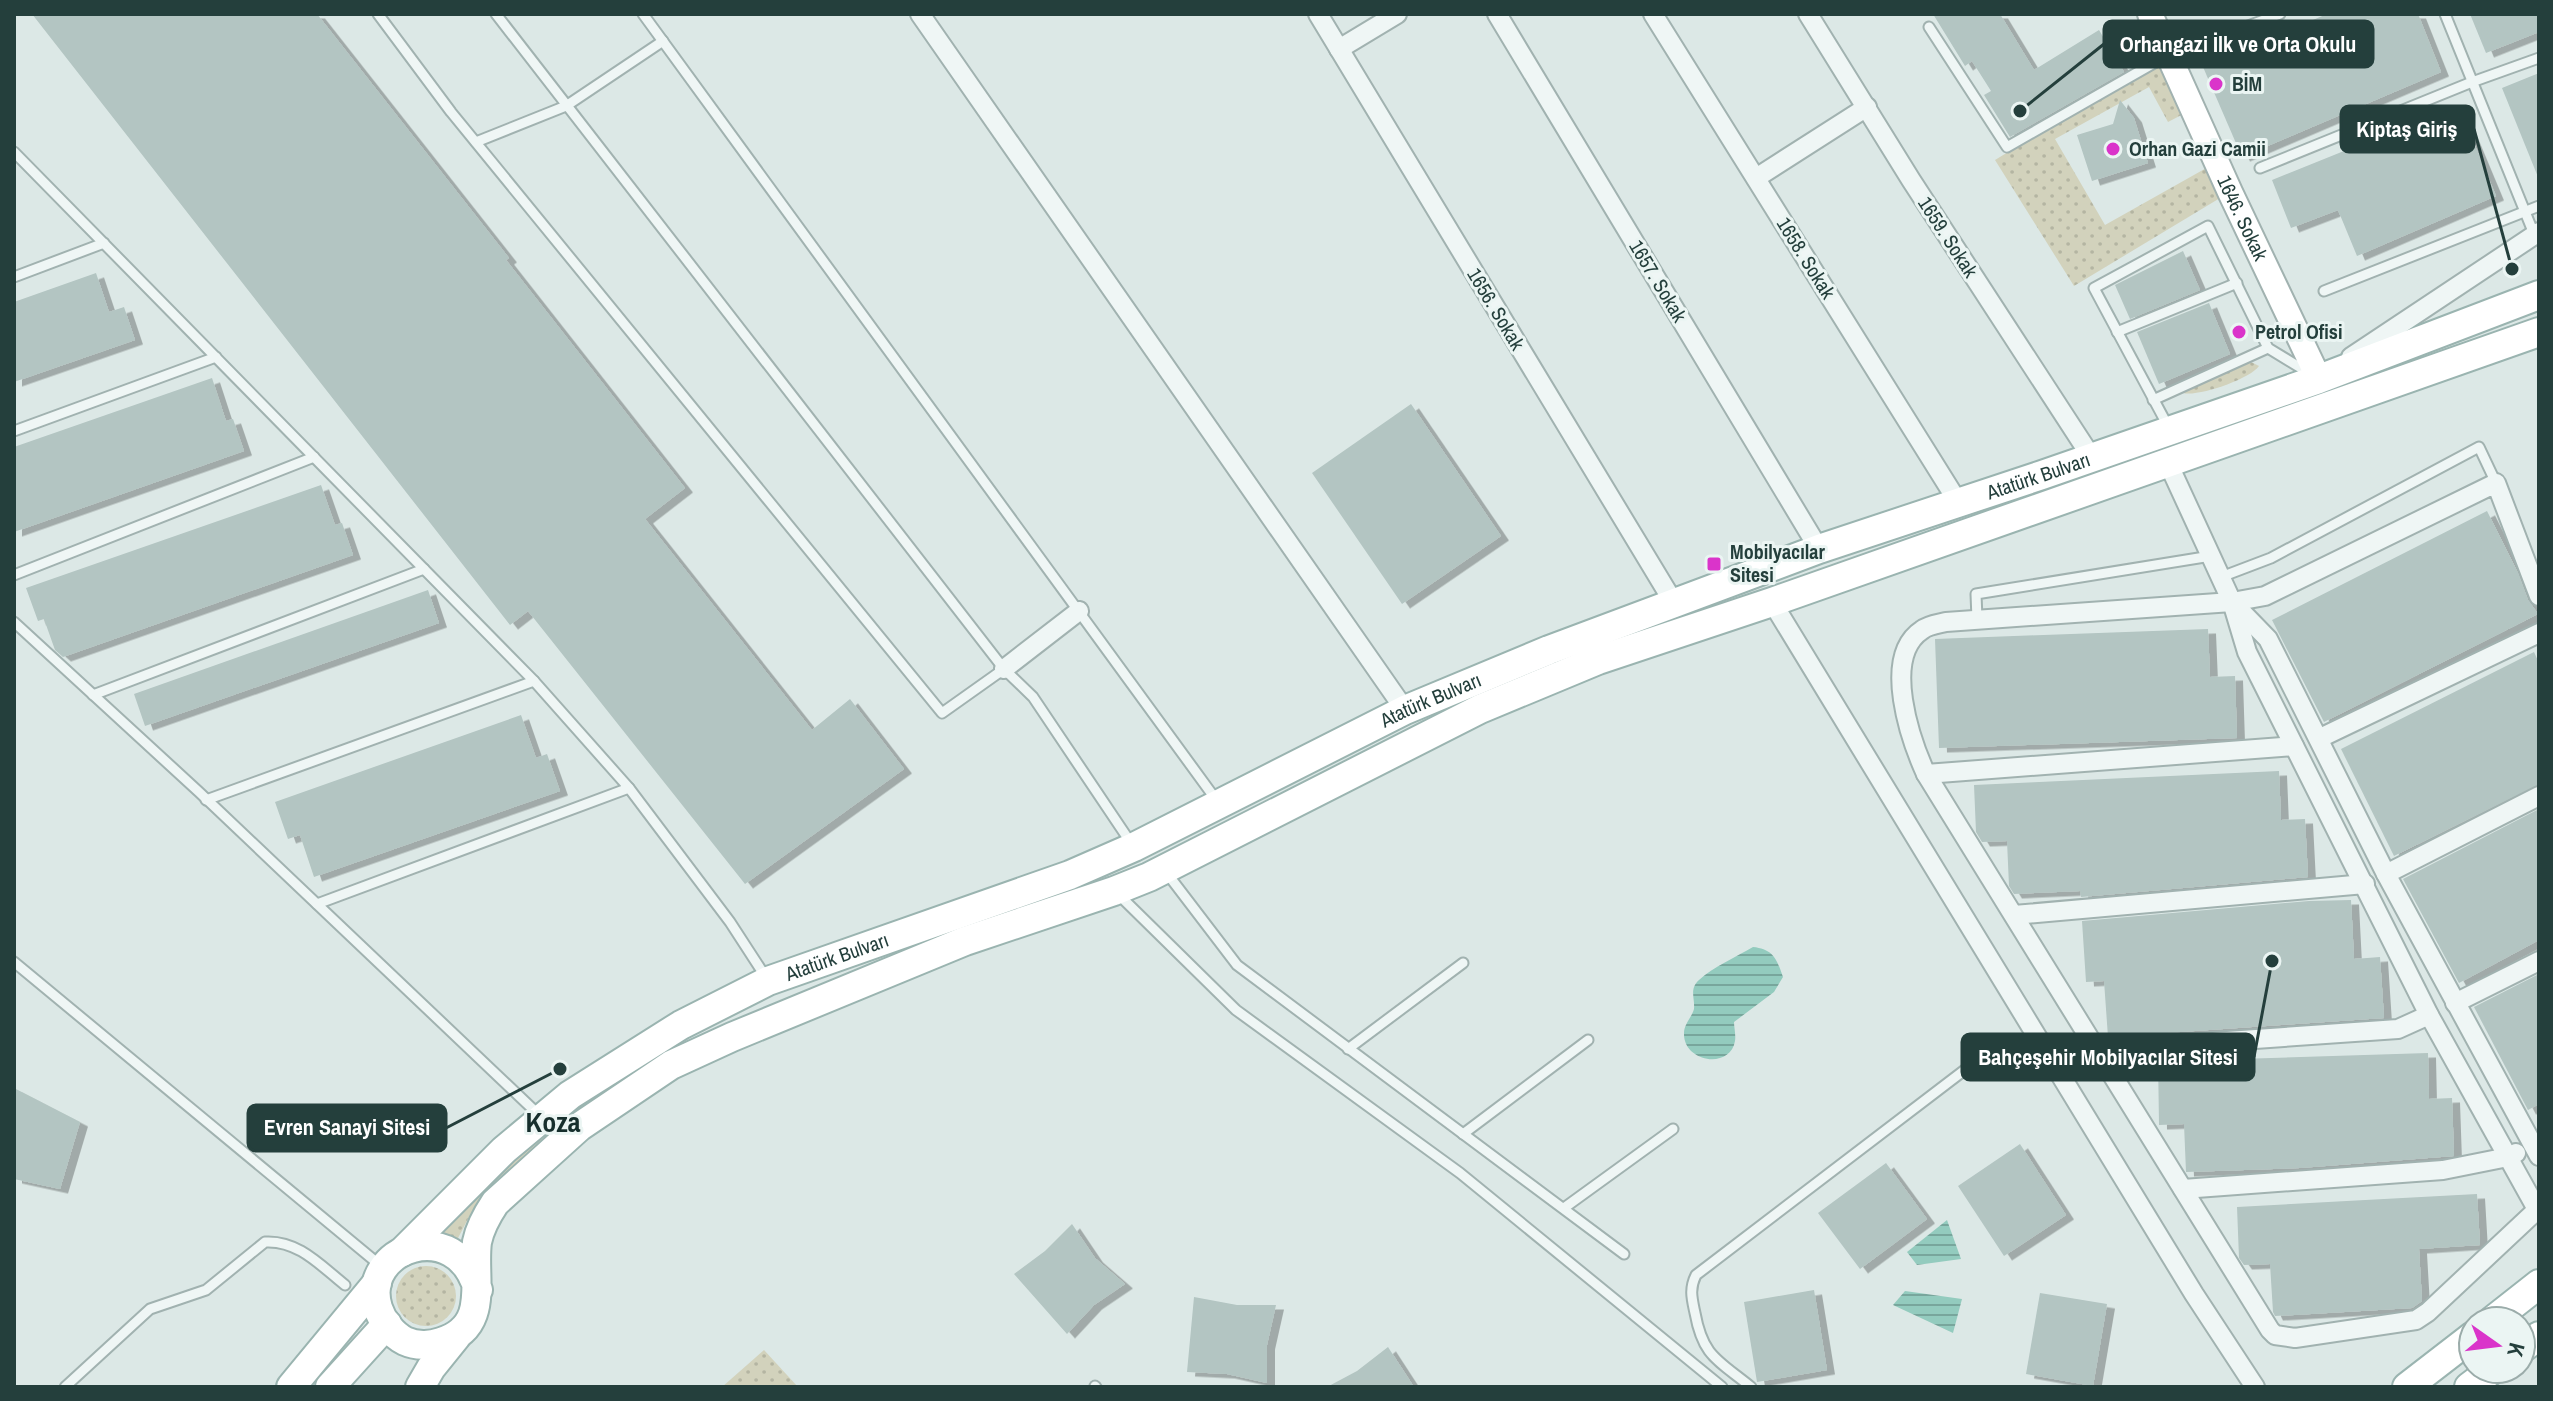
<svg xmlns="http://www.w3.org/2000/svg" width="2553" height="1401" font-family="'Archivo Narrow',sans-serif">
<defs>
<pattern id="grass-dots" width="8" height="8" patternUnits="userSpaceOnUse" patternTransform="scale(2)"><rect width="8" height="8" fill="#d2d2bc"/><path d="M2 2h.1M6 6h.1" fill="none" stroke="#b4b5a2" stroke-width="1.8" stroke-linecap="round"/></pattern>
<pattern id="water-rules" width="6" height="5" patternUnits="userSpaceOnUse" patternTransform="scale(2)"><rect width="6" height="5" fill="#93cbbe"/><path d="M0 2.5h6" fill="none" stroke="#78a69c"/></pattern>
<filter id="shadow"><feDropShadow dx="8" dy="4.5" stdDeviation="0" flood-color="#0004"/></filter>
</defs>
<rect width="100%" height="100%" fill="#dce8e6"/>
<g fill="url(#grass-dots)">
<path d="M2168,55L2193,109L2168,122L2149,87L2055,139L2105,225L2217,162L2230,192L2074,286L1995,160Z"/>
<path d="M2251,362L2259,366C2250,379 2198,397 2183,393L2201,381Z"/>
<path d="M609,1081L613,1087L469,1217L457,1240L438,1233L541,1132Z"/>
<circle cx="426" cy="1296" r="30"/>
<path d="M764,1350L798,1387H722Z"/>
</g>
<g fill="url(#water-rules)">
<path d="M1753,947C1773,949 1777,959 1783,977L1774,992L1734,1022C1734,1027 1736,1035 1735,1041C1730,1070 1683,1062 1684,1033C1684,1024 1692,1017 1694,1009C1695,998 1689,989 1699,980C1713,967 1736,957 1753,947Z"/>
<path d="M1947,1220L1961,1259L1917,1265L1907,1252Z"/>
<path d="M1905,1291L1962,1299L1953,1333L1893,1305Z"/>
</g>
<g fill="#b3c5c2" filter="url(#shadow)">
<path d="M32,14H317L509,258L506,260L685,488L645,519L812,730L850,699L904,769L745,884L528,611L510,625Z"/>
<path d="M1933,14H2000L2034,70L2099,30L2124,72L2010,137L1984,95L1991,91L1972,61L1965,66Z"/>
<path d="M2327,14H2418L2441,72L2242,157L2203,67Z"/>
<path d="M2470,14H2539V32L2486,53Z"/>
<path d="M2539,73V177H2538L2502,88Z"/>
<path d="M2120,100L2134,118L2148,163L2092,181L2077,135L2113,124Z"/>
<path d="M2458,105L2496,196L2357,256L2338,210L2291,228L2272,180Z"/>
<path d="M2183,251L2200,290L2130,319L2115,285Z"/>
<path d="M96,273L109,312L124,307L135,340L14,382V302Z"/>
<path d="M2209,303L2230,354L2159,384L2137,332Z"/>
<path d="M212,378L226,421L233,419L244,451L14,532V447Z"/>
<path d="M1411,404L1501,536L1402,604L1312,473Z"/>
<path d="M321,485L335,525L342,523L353,555L63,657L55,650L44,619L38,621L26,588Z"/>
<path d="M2487,511L2518,573L2528,600L2538,614L2324,722L2272,620Z"/>
<path d="M428,590L439,623L145,726L134,694Z"/>
<path d="M2208,629L2210,677L2235,676L2237,738L1939,748L1935,639Z"/>
<path d="M2534,652L2539,663V784L2394,856L2341,749Z"/>
<path d="M521,715L536,758L547,754L560,791L314,877L300,835L288,839L275,802Z"/>
<path d="M2279,771L2281,820L2305,819L2308,877L2081,897L2080,891L2014,894L2009,886L2007,841L1982,842L1976,832L1974,785Z"/>
<path d="M2539,809V940L2459,983L2403,879Z"/>
<path d="M2351,900L2354,959L2380,957L2384,1018L2108,1037L2104,981L2086,982L2082,921L2309,901Z"/>
<path d="M2539,974V1104L2528,1110L2474,1007Z"/>
<path d="M2238,1052V1059L2428,1053L2429,1099L2452,1098L2454,1156L2300,1168L2186,1172L2184,1124L2159,1125L2158,1058Z"/>
<path d="M14,1088L80,1122L60,1189L14,1179Z"/>
<path d="M2020,1144L2066,1215L2004,1256L1958,1186Z"/>
<path d="M1886,1163L1927,1219L1860,1269L1818,1213Z"/>
<path d="M2477,1194L2480,1245L2419,1249L2422,1301L2412,1308L2275,1316L2273,1312L2270,1264L2244,1265L2239,1258L2237,1207Z"/>
<path d="M1072,1224L1095,1258L1125,1284L1094,1305L1067,1334L1014,1274L1045,1251Z"/>
<path d="M1814,1290L1827,1370L1757,1382L1744,1302Z"/>
<path d="M2040,1293L2107,1304L2093,1386L2026,1374Z"/>
<path d="M1194,1297L1237,1305H1276L1267,1345V1383L1227,1374L1187,1372Z"/>
<path d="M1388,1347L1414,1387H1327L1357,1371Z"/>
</g>
<g fill="none" stroke-linecap="round" stroke-linejoin="round">
<defs>
<g id="lane">
<path d="M378,14L451,112L942,713L1004,669"/>
<path d="M496,14L1004,669L1033,697L1133,846"/>
<path d="M643,14L1217,801"/>
<path d="M2445,14L2534,234"/>
<path d="M1929,27L2007,147L2168,55"/>
<path d="M2197,45L2280,14"/>
<path d="M476,142L566,106L663,41"/>
<path d="M14,152L534,681L629,788L730,922L767,979"/>
<path d="M2260,168L2472,82L2539,58"/>
<path d="M14,277L104,243"/>
<path d="M2324,291L2539,206"/>
<path d="M2117,332L2237,283"/>
<path d="M2153,400L2268,348"/>
<path d="M2169,428L2094,288L2208,226L2268,348L2309,373"/>
<path d="M14,431L216,357"/>
<path d="M14,575L314,457"/>
<path d="M2221,577L2271,558L2479,447L2496,483"/>
<path d="M1977,619L1976,594L2211,556"/>
<path d="M14,622L199,792L539,1115"/>
<path d="M93,695L424,569"/>
<path d="M206,800L534,681"/>
<path d="M1166,872L1237,965L1624,1254"/>
<path d="M1117,893L1236,1010L1460,1173L1722,1387"/>
<path d="M317,904L629,788"/>
<path d="M14,962L381,1266"/>
<path d="M1348,1049L1463,963"/>
<path d="M1463,1134L1588,1040"/>
<path d="M1564,1208L1673,1129"/>
<path d="M1095,1386L1096,1387"/>
<path d="M65,1387L150,1309L206,1290L265,1242C298,1240 320,1265 345,1285"/>
<path d="M1751,1387C1718,1360 1703,1357 1695,1313C1692,1299 1689,1289 1696,1275L1983,1056"/>
</g>
<g id="street">
<path d="M920,14L1405,710"/>
<path d="M1318,14L1674,603"/>
<path d="M1497,14L1819,549"/>
<path d="M1653,14L1958,502"/>
<path d="M1808,14L1911,180L2092,458"/>
<path d="M1339,49L1397,14"/>
<path d="M1756,178L1867,107"/>
<path d="M2351,357L2539,232"/>
<path d="M2168,463L2232,602L2247,652L2429,1015L2539,1213"/>
<path d="M2539,596L2496,483L2265,596L2232,602L1946,622C1938,624 1928,625 1922,630C1881,657 1911,741 1926,774L2270,1330L2275,1335L2295,1338L2416,1320L2428,1312L2539,1208"/>
<path d="M1772,602L2194,1294L2255,1387"/>
<path d="M2234,604L2268,639L2386,874L2539,1156"/>
<path d="M1004,669L1079,611"/>
<path d="M2320,738L2539,633"/>
<path d="M1926,774L2294,746"/>
<path d="M2386,874L2539,796"/>
<path d="M2014,915L2365,884"/>
<path d="M2455,1003L2539,961"/>
<path d="M2098,1050L2398,1029L2429,1015"/>
<path d="M2183,1189L2443,1170L2508,1157L2516,1153"/>
</g>
<g id="secondary">
<path id="s1" d="M2150,14L2230,192L2319,379"/>
</g>
<g id="primary">
<path id="s2" d="M402,1252L504,1150L570,1095L681,1025L768,981L1070,875L1134,847L1405,710L1549,650L1819,549L2042,475L2319,379L2539,295"/>
<path d="M478,1290C457,1214 359,1248 378,1308C382,1321 393,1335 405,1341C416,1346 430,1346 441,1342C491,1327 472,1279 477,1242C480,1227 487,1215 495,1203L579,1127L671,1065L732,1037L965,941L1114,891L1149,877L1480,709L1598,660L1772,602L2539,332"/>
<path d="M2492,1321L2539,1284"/>
<path d="M2521,1349L2539,1336"/>
<path d="M291,1387L377,1283"/>
<path d="M330,1387L387,1324"/>
<path d="M420,1387L431,1368L456,1337"/>
<path d="M2407,1387L2473,1336"/>
<path d="M2469,1387L2493,1369"/>
</g>
</defs>
<use href="#lane" stroke="#a1b2b0" stroke-width="13"/>
<use href="#street" stroke="#a1b2b0" stroke-width="22"/>
<use href="#secondary" stroke="#a1b2b0" stroke-width="28"/>
<use href="#primary" stroke="#9ab4b0" stroke-width="32"/>
<use href="#lane" stroke="#eff6f5" stroke-width="9"/>
<use href="#street" stroke="#eff6f5" stroke-width="18"/>
<use href="#secondary" stroke="#fff" stroke-width="24"/>
<use href="#primary" stroke="#fff" stroke-width="28"/>
</g>
<g fill="#da34ca" stroke="#ebf5f3" stroke-width="3">
<circle cx="2216" cy="84" r="8"/>
<circle cx="2113" cy="149" r="8"/>
<circle cx="2239" cy="332" r="8"/>
<rect x="1706" y="556" width="16" height="16" rx="4"/>
</g>
<g text-anchor="middle" stroke-width="6" stroke-linejoin="round" paint-order="stroke">
<g font-size="20" font-weight="bold" fill="#243f3c" stroke="#ebf5f3" text-anchor="start">
<text x="2232" y="91">BİM</text>
<text x="2129" y="156">Orhan Gazi Camii</text>
<text x="2255" y="339">Petrol Ofisi</text>
<text x="1730" y="559">Mobilyacılar<tspan x="1730" dy="23">Sitesi</tspan></text>
</g>
<g font-size="20" fill="#243f3c" stroke="#ebf5f3">
<text dy="7" stroke="none"><textPath href="#s1" startOffset="224">1646. Sokak</textPath></text>
<text transform="translate(1948 237) rotate(57)" y="7">1659. Sokak</text>
<text transform="translate(1806 258) rotate(58)" y="7">1658. Sokak</text>
<text transform="translate(1658 281) rotate(59)" y="7">1657. Sokak</text>
<text transform="translate(1496 309) rotate(59)" y="7">1656. Sokak</text>
<text dy="7" stroke="none"><textPath href="#s2" startOffset="1828">Atatürk Bulvarı</textPath></text>
<text dy="7" stroke="none"><textPath href="#s2" startOffset="1180">Atatürk Bulvarı</textPath></text>
<text dy="7" stroke="none"><textPath href="#s2" startOffset="532">Atatürk Bulvarı</textPath></text>
</g>
<g font-size="28" font-weight="bold" fill="#172f2d" stroke="#ebf5f3">
<text x="553" y="1132">Koza</text>
</g>
</g>
<path fill="none" stroke="#243f3c" stroke-width="3" d="M2020 111L2104 44M2512 269L2474 129M2272 961L2254 1057M560 1069L446 1128"/>
<g fill="#243f3c" stroke="#ebf5f3" stroke-width="3">
<circle cx="2020" cy="111" r="8"/>
<circle cx="2512" cy="269" r="8"/>
<circle cx="2272" cy="961" r="8"/>
<circle cx="560" cy="1069" r="8"/>
</g>
<g fill="#243f3c" stroke="#243f3c" stroke-width="3">
<rect x="2104" y="21" width="269" height="46" rx="8"/>
<rect x="2341" y="106" width="133" height="46" rx="8"/>
<rect x="1962" y="1034" width="292" height="46" rx="8"/>
<rect x="248" y="1105" width="198" height="46" rx="8"/>
</g>
<g font-size="22" text-anchor="middle" font-weight="bold" fill="#fff">
<text x="2238" y="52">Orhangazi İlk ve Orta Okulu</text>
<text x="2407" y="137">Kiptaş Giriş</text>
<text x="2108" y="1065">Bahçeşehir Mobilyacılar Sitesi</text>
<text x="347" y="1135">Evren Sanayi Sitesi</text>
</g>
<rect width="2553" height="1401" fill="none" stroke="#243f3c" stroke-width="32"/>
<g transform="translate(2497 1345) rotate(104)"><circle r="38" fill="#ebf5f3" stroke="#9bacaa" stroke-width="2"/>
<path d="M0-6L14 30L0 20L-14 30Z" fill="#da34ca"/>
<text y="-12" font-size="22" font-weight="bold" text-anchor="middle" fill="#243f3c">K</text>
</g>
</svg>
